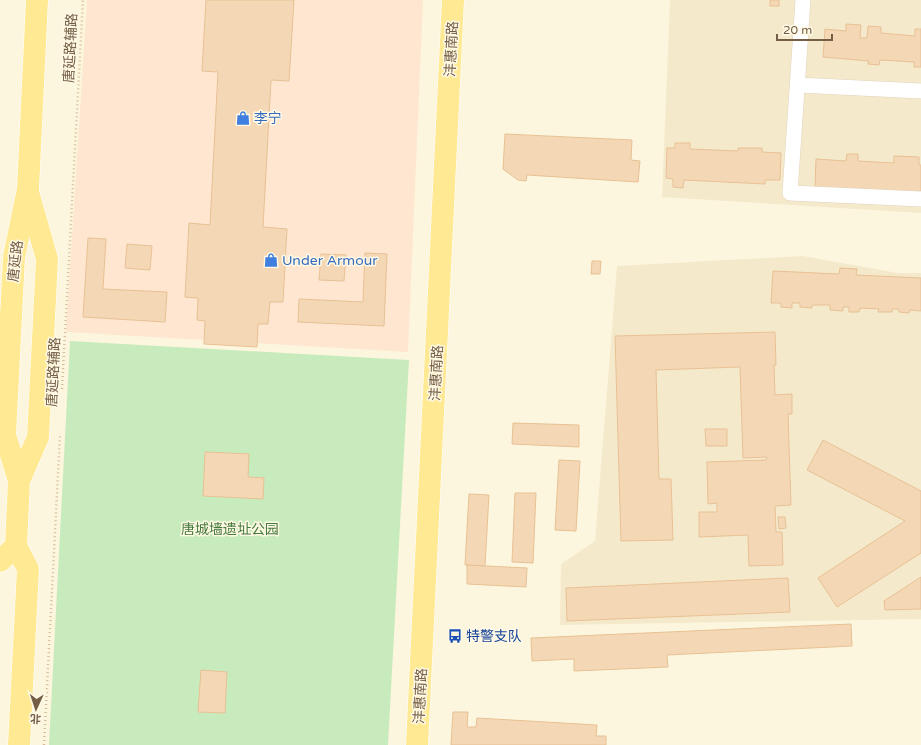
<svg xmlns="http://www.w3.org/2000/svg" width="921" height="745" font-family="'Varela Round','Noto Sans SC',sans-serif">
<rect width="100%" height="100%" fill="#fdf6de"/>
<g fill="#f5e9cc">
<path d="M670,0H921V213L662,197Z"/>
<path d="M803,256L898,273H921V619L560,625L561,564L595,541L617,266Z"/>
</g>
<path fill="#fee6d1" d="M87,0H423L408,352L66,332Z"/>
<path fill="#c8ebbd" d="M70,341L409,360L388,745H49Z"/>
<g fill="#f4d8b5" stroke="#e7c194">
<path d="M206,0H294L289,81L271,80L263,227L287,229L283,302H270L268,324H258L257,347L204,344L205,321L197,320L198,298L185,297L189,223L210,225L218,72L202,71Z"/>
<rect x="770" y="0" width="9" height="6"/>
<path d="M846,24L861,25L860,38H867L868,26L881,27V33L915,36V29H921V67H914V62L880,60L879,65L868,64L869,61L823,57L825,29L846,31Z"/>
<path d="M505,134L632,140L631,160L640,161L638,182L527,175L526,181L518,180L503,169Z"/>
<path d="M675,143H690V149L738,151V148H762V152L781,153L780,180H765V184L684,180L683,188L673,187V179L666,178L667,148H675Z"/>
<path d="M847,154H858V161L894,163V156L919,157V165H921V193L861,189V193L815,187L816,159L846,161Z"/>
<path d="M88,238L106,239L103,289L167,292L165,322L83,317Z"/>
<path d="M127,244L152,246L150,270L125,268Z"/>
<path d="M365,253L387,254L384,326L298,322L299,299L363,302Z"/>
<path d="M321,254L346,255L344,281L319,280Z"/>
<path d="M592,261H601L600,274H591Z"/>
<path d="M840,268L857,269L856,275L921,278V311L910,310L909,313L899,312V309H892V312H878L879,309L860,308L859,312H849V307H843V311L830,310V305H812V308L800,307V303H792V308L781,307V303H771L773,271L839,274Z"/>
<path d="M775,332L776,365H774L775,395L792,394V414H788L791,505L775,506L776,532H782L783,565L749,566L748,535L699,537V512H717V503L708,504L707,462L766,460L767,457L743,458L740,367L656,370L659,479H671L673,540L621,541L615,336Z"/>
<path d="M513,423L579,425V447L512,444Z"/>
<path d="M705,429H727V446H706Z"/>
<path d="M823,440L921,491V553L837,607L818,578L905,521L807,470Z"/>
<path d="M205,452L249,454L248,477L264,478L263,499L203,496Z"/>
<path d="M559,460L580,461L576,531L555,530Z"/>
<path d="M515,493H536L533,563L512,562Z"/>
<path d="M469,494L489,495L485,566L465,565Z"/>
<path d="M778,517H785L786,528L779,529Z"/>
<path d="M467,565L527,568L526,587L467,584Z"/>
<path d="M921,577V609L885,610L884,601Z"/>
<path d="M788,578L790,612L567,621L566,588Z"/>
<path d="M851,624L852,646L667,655L668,667L574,671V659L532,661L531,638Z"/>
<path d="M201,670L227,672L225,713L198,712Z"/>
<path d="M453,712H468L467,727H476L477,718L597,725L596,736H606V745H451Z"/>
</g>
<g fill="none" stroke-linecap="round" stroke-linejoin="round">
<defs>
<g id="street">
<path d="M803,0L790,193L921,199"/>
<path d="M798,85L921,91"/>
</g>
<g id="primary">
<path d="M19,481L38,437L47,259L28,192"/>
<path d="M16,546L28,569L19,745"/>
<path d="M0,561L16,546L19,481L5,435L14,257L28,189L37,0"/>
<path d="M417,745L453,0"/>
</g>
</defs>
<use href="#street" stroke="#e1d3ba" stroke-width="16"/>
<use href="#primary" stroke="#fff" stroke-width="23"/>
<g stroke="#d8bc98" stroke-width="2.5" stroke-dasharray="1 3" stroke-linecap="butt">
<path d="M62,389L83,0"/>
<path d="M44,745L60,436"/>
</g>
<use href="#street" stroke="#fff" stroke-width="15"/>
<use href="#primary" stroke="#ffe993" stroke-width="22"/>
</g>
<defs>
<symbol id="shop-bare" viewBox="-9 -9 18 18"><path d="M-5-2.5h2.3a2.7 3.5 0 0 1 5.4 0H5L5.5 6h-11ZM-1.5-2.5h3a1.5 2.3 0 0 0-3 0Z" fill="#3f7fe0" stroke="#fff9e5" stroke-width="2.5" paint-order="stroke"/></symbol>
<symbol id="bus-bare" viewBox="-9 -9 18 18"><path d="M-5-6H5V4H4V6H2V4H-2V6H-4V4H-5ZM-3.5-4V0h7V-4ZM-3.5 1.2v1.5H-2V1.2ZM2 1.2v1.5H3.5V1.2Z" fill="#1a4fb4" stroke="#fff9e5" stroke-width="2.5" paint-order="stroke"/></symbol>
</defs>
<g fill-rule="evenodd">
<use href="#shop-bare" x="233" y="108" width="20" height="20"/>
<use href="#shop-bare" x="261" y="250" width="20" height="20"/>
<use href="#bus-bare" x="445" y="626" width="20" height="20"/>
</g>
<g text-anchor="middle" stroke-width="3" stroke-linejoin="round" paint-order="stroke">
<g font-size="14" fill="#745e45" stroke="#fff9e5">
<text transform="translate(70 48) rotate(-87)" y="5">唐延路辅路</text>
<text transform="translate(451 49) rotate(-87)" y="5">沣惠南路</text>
<text transform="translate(15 261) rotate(-83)" y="5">唐延路</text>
<text transform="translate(53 372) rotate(-87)" y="5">唐延路辅路</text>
<text transform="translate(436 373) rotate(-87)" y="5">沣惠南路</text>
<text transform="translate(420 696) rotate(-87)" y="5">沣惠南路</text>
</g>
<g font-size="14" fill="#366cbe" stroke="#fff9e5" text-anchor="start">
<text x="254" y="123">李宁</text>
<text x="282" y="265">Under Armour</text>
</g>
<g font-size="14" fill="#457a3d" stroke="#fff9e5">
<text x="230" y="534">唐城墙遗址公园</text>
</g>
<g font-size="14" fill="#164399" stroke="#fff9e5" text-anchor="start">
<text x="466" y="641">特警支队</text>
</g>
</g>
<g transform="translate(36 709) rotate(183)" stroke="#fff9e5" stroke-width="3" paint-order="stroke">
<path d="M0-3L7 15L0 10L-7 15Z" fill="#745e45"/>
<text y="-6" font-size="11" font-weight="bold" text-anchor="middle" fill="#745e45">北</text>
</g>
<path d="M777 34v6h55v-6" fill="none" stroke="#745e45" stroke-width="2"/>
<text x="783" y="34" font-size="12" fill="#745e45" stroke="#fff9e5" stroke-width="3" paint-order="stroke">20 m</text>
</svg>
